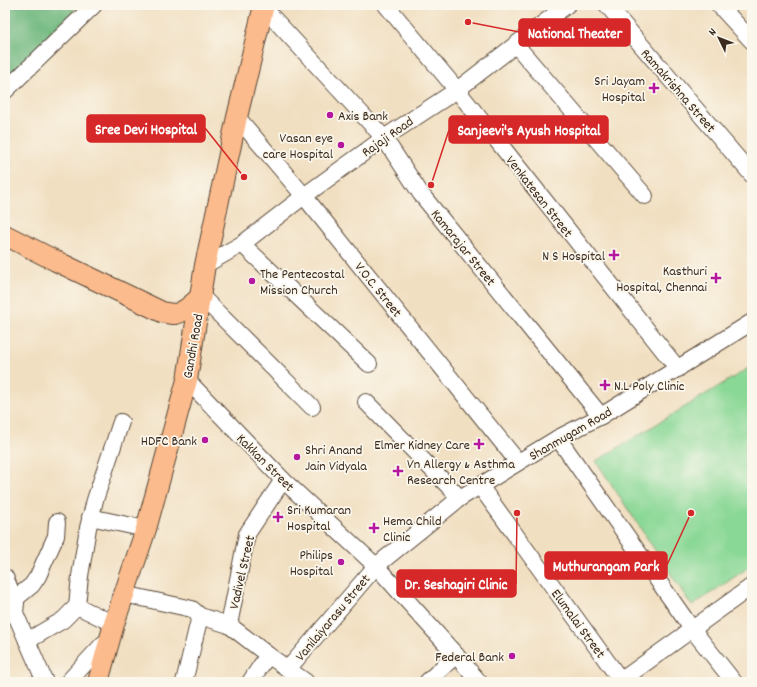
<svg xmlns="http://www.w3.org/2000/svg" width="757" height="687" font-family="Dekko,sans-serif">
<rect width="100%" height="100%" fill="#fbf7ec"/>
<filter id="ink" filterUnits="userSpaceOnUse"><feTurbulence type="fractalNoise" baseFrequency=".025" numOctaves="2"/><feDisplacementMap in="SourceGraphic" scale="8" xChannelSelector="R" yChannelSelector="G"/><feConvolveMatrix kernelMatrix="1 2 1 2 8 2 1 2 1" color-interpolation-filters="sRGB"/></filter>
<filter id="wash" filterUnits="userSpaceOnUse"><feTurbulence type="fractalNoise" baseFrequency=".012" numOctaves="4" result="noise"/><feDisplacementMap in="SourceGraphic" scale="16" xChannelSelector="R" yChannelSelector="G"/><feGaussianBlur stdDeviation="0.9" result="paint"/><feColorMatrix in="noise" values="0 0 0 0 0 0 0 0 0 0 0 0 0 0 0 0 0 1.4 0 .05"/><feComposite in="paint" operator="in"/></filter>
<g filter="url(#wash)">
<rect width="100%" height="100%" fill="#f1dfc1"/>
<path fill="#8ad896" stroke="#62815a" d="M752,366V565L692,606L596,461Z"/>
<path fill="#6fb87f" stroke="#55714e" d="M5,5H80L5,79Z"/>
</g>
<g filter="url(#ink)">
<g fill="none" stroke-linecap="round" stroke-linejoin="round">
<defs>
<g id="minor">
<path d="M386,5L457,90L678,369"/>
<path d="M607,5L752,175"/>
<path d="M719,5L752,41"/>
<path d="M263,7L384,138L421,194L601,416"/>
<path d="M516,45L645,196"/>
<path d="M5,91L94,5"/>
<path d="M237,117L304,196L518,462"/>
<path d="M242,244L369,364"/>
<path d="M205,265L242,244L304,196L384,138L457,90L567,5"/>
<path d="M201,296L312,407"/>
<path d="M187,380L283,480L376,566L456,655L479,682"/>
<path d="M366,402L460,498"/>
<path d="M558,438L692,629L734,682"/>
<path d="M480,486L622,682"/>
<path d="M90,517L146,529"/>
<path d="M5,577L16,603L15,613L45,682"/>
<path d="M124,594L192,609L200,616L229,625L268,655L288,669L306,682"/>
<path d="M15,599L21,594L32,585L38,576L56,536L57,522"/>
<path d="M77,606L114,624"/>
<path d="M229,625L247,534L283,480"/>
<path d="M27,641L63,620L77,606L80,576L88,528L95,500L121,422"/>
<path d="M288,669L376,566L460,498L558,438L601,416L752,322"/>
<path d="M68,682L103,644L110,639"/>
<path d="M184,682L200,616"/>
<path d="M250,682L268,655"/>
<path d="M427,682L456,655"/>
<path d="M619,682L752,586"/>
</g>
<g id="major">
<path d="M5,235L56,261L162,312C166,313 171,314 175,314C185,312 194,303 201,296"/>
<path d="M98,682L114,624L146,529L187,380L205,265L237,117L264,5"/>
</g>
</defs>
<use href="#minor" stroke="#564536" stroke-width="18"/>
<use href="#major" stroke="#564536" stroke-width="22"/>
<use href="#minor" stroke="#fff" stroke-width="16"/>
<use href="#major" stroke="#fbbb8c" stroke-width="20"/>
</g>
</g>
<g fill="#b5179e" stroke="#fbf7ec" stroke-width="1.5">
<path d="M652 82h4v4h4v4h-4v4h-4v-4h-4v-4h4z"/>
<circle cx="330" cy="115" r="4"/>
<circle cx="341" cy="145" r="4"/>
<path d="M612 249h4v4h4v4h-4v4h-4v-4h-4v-4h4z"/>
<path d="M714 272h4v4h4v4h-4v4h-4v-4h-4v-4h4z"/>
<circle cx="252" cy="281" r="4"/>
<path d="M603 379h4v4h4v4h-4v4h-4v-4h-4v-4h4z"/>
<circle cx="205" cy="440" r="4"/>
<path d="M477 438h4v4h4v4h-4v4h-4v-4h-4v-4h4z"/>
<circle cx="297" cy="457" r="4"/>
<path d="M396 465h4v4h4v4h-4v4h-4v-4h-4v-4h4z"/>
<path d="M276 511h4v4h4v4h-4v4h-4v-4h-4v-4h4z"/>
<path d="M372 522h4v4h4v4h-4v4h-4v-4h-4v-4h4z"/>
<circle cx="341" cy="562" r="4"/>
<circle cx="512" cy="656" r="4"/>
</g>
<g text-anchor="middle" stroke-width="3.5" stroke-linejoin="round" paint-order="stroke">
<g font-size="14" fill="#3b2a1e" stroke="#fbf7ec" text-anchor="end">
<text x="645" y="85">Sri Jayam<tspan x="645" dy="16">Hospital</tspan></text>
<text x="338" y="120" text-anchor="start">Axis Bank</text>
<text x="333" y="142">Vasan eye<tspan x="333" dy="16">care Hospital</tspan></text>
<text x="605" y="260">N S Hospital</text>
<text x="707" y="275">Kasthuri<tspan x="707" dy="16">Hospital, Chennai</tspan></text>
<text x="260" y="278" text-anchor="start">The Pentecostal<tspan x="260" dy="16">Mission Church</tspan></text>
<text x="614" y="390" text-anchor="start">N.L Poly Clinic</text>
<text x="197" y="445">HDFC Bank</text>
<text x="470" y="449">Elmer Kidney Care</text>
<text x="305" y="454" text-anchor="start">Shri Anand<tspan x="305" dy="16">Jain Vidyala</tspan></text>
<text x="407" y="468" text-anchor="start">Vn Allergy &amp; Asthma<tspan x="407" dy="16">Research Centre</tspan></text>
<text x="287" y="514" text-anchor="start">Sri Kumaran<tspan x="287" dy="16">Hospital</tspan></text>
<text x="383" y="525" text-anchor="start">Hema Child<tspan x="383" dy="16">Clinic</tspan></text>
<text x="333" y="559">Philips<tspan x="333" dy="16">Hospital</tspan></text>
<text x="504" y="661">Federal Bank</text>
</g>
<g font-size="14" fill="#3b2a1e" stroke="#fbf7ec">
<text transform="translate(679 90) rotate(49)" y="5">Ramakrishna Street</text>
<text transform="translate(387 136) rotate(-35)" y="5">Rajaji Road</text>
<text transform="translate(540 196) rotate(52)" y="5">Venkatesan Street</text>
<text transform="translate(464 247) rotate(51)" y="5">Kamarajar Street</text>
<text transform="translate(379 289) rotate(51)" y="5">V.O.C. Street</text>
<text transform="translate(192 346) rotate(-80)" y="5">Gandhi Road</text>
<text transform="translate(570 433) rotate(-30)" y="5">Shanmugam Road</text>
<text transform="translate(266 462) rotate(45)" y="5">Kakkan Street</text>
<text transform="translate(241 572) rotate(-77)" y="5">Vadivel Street</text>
<text transform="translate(332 617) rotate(-50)" y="5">Vanilaiyarasu Street</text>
<text transform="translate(579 623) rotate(54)" y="5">Elumalai Street</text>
</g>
</g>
<path fill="none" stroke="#d62828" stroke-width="1.5" d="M468 22L519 32M244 177L205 128M431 185L449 130M691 513L667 565M517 513L516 584"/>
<g fill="#d62828" stroke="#fbf7ec" stroke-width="1.5">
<circle cx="468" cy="22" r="4"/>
<circle cx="244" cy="177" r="4"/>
<circle cx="431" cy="185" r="4"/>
<circle cx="691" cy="513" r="4"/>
<circle cx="517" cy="513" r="4"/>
</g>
<g fill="#d62828" stroke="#d62828" stroke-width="1.5">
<rect x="519" y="19" width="111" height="27" rx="4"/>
<rect x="87" y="115" width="118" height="27" rx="4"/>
<rect x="449" y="116" width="159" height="27" rx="4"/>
<rect x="545" y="552" width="122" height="27" rx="4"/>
<rect x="397" y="570" width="119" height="27" rx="4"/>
</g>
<g font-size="15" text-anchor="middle" font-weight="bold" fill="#fff">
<text x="575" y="38">National Theater</text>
<text x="146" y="134">Sree Devi Hospital</text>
<text x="529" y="135">Sanjeevi's Ayush Hospital</text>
<text x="606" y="571">Muthurangam Park</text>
<text x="456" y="589">Dr. Seshagiri Clinic</text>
</g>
<rect width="757" height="687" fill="none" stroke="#fbf7ec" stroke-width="20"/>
<g transform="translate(719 38) rotate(313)" stroke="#fbf7ec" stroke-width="3" paint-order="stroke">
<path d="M0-3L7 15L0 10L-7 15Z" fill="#3b2a1e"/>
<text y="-6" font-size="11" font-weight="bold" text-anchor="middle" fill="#3b2a1e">N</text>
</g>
</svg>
